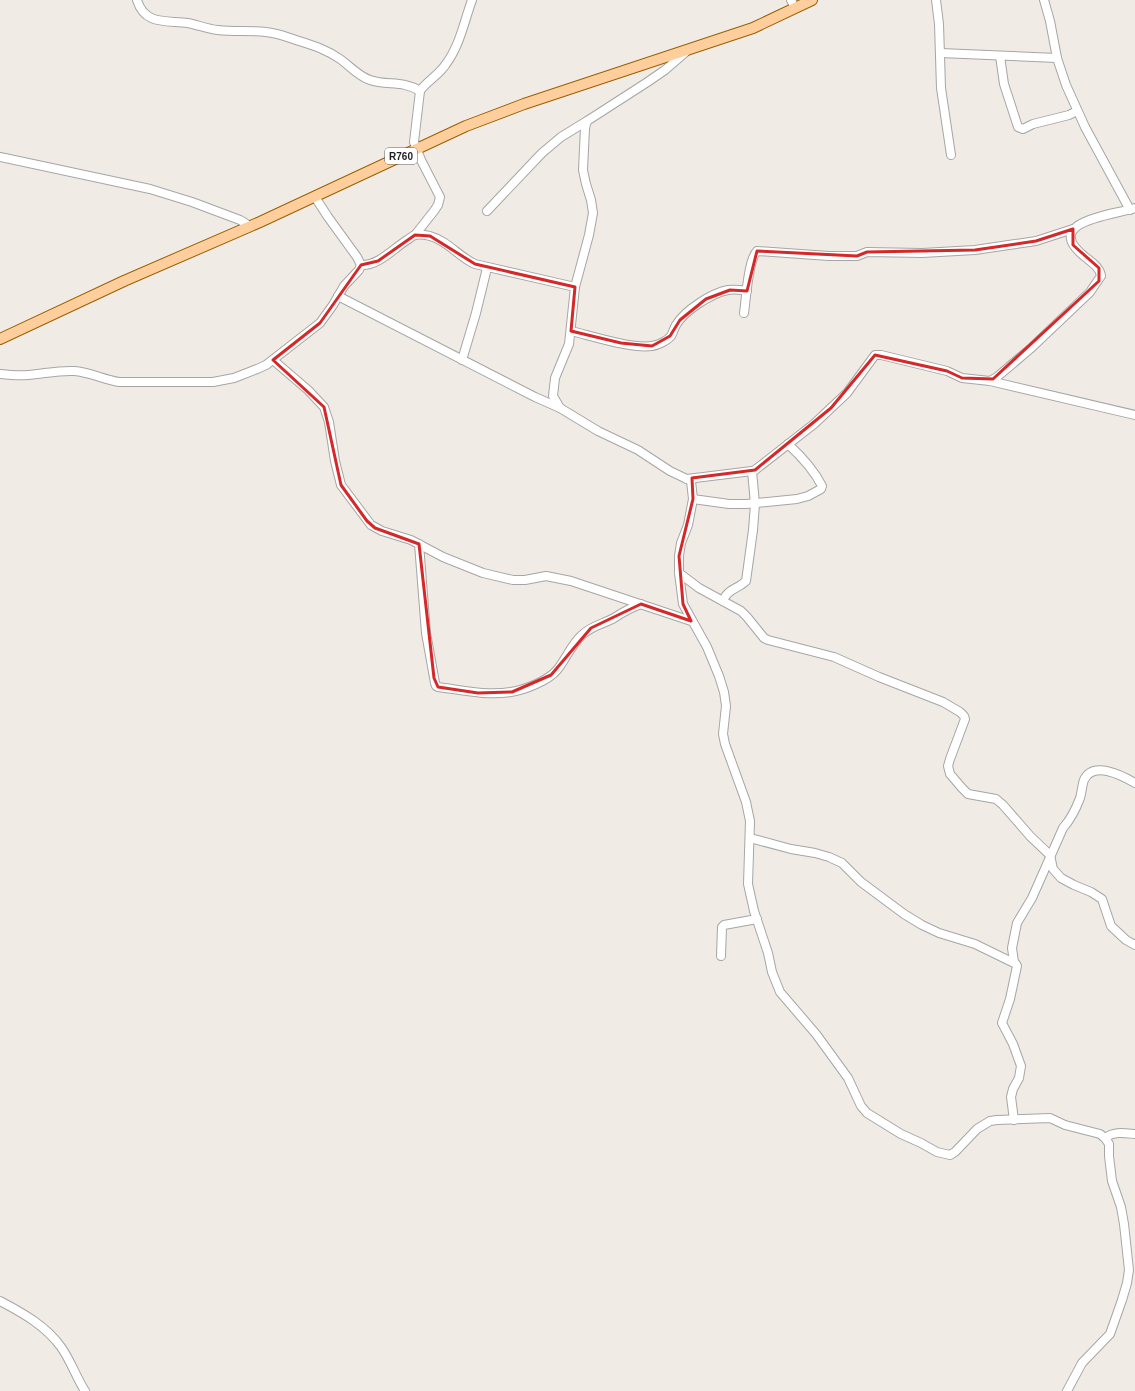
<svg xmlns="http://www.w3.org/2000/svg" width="1135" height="1391" font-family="Arial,sans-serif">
<rect width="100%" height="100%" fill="#f0ece5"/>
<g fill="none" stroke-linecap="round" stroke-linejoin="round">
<defs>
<g id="minor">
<path d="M137,0C145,26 167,20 188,23C198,25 207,29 218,30C234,32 250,30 266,32C276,33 284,36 293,39C311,45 324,48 340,59C350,66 358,76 370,80C388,86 402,80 420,91"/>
<path d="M791,0L795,8"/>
<path d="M936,0L939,24L941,88L951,155"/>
<path d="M1044,0L1050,21L1057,58L1066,85L1085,127L1130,210"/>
<path d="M687,51L665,70L646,83L587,121L585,128L583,170L586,184L591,200L593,213L589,235L575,287L569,344L555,378L553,396L560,408L598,431L638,450L670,471L691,481L693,499L688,525L681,543L679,556V573L683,604L707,647L719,676L724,692L726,706L723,734L725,744L746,802L750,821L748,884L754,911L768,953L772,972L780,992L816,1034L848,1078L861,1106L867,1113L901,1134L921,1143L937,1152L950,1155L955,1152L977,1129L990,1121L997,1120L1050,1118L1065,1125L1100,1134L1105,1138L1109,1144V1156L1112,1181L1121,1207L1124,1224L1129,1270L1127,1283L1122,1300L1110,1334L1082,1363L1067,1391"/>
<path d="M940,53L1057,58"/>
<path d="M1000,56L1004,84L1018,127L1023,129L1033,124L1069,115L1077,111"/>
<path d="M0,157L150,189L192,202L240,220L250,226"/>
<path d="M487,211L542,153L561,137L587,121"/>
<path d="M415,235L434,211L438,205L440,197L421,160L414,142L420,91C427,81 439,75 446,64C460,45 464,22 472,0"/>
<path d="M361,265C378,266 393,249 407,240C409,239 412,236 415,235C419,234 426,235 430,236C448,241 459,257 475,264L575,287"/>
<path d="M338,296L535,397L560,408"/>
<path d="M744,313C746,300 748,260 757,251L829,256H857L867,252L922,253L975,250L1036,241L1073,229"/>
<path d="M571,331C592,336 632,349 652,346C658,345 667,341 671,336C673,333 674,328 676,325C685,310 712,293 728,290C734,289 741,290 747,291"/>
<path d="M273,360L308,390L324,407L329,422L335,461L341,485L371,525L382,531L411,540L443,557L483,573L513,580H525L546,576L571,581L691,621"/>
<path d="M462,360L476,313L487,268"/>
<path d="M0,374C9,375 19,376 28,375C43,374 59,370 74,371C90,372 104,380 119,382H213L234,378L257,369L266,365L320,323L333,305L344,286L359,270L361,265L357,257L328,217L315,197"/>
<path d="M990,381L997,377L1030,349L1090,292L1101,276C1100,267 1091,262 1084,256C1041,221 1114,215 1135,208"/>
<path d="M687,479L752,471L755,470L814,424L831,408L847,393L875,355H881L947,371L962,378L990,381L1135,415"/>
<path d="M693,499L729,504H746L797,499L808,496L821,489L822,486C814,470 801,456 788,444"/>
<path d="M419,544L426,633L435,683L436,686L438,687C462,690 486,696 511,692C524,690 548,681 557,670C566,659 571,645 582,635C591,626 603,624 614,618C623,612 630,608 641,604"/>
<path d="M679,573L699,588L741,611L747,617L764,638L768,640L834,657L879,677L943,702L960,712L964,716L965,719L950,759L948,766L950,774L962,788L968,794L996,799L1003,805L1030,836L1050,855L1053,869L1061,878L1074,885L1091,892L1102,899L1111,926L1126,940L1135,945"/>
<path d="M723,601C727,589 738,589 746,581L753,530L755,504L752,471"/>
<path d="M750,838L791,849L815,853L829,857L842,863L861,882L904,914L922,925L939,933L975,944L1016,964L1017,966L1010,999L1002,1023L1013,1044L1021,1066L1019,1078L1013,1089L1011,1097L1014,1120"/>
<path d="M721,956L722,927L724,925L757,919"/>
<path d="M1014,962L1012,948L1017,923L1032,898L1063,828C1070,820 1076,809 1080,798C1082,792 1082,785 1084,780C1093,760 1123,776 1135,783"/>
<path d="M1105,1138C1114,1131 1124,1133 1135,1134"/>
<path d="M0,1301C23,1313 46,1326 61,1347C71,1361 76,1377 85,1391"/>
</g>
<path id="major" d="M0,339L124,281L260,222L466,126L524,104L753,28L812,0"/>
</defs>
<use href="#minor" stroke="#a6a6a6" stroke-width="10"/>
<use href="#major" stroke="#9a5f00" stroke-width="12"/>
<use href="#minor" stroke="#fff" stroke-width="8"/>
<use href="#major" stroke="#fecf9c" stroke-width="10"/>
</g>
<path fill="none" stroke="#d62828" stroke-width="3" stroke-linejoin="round" d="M1073,229V245L1099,268V281L993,379L962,378L947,371L875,355L831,408L755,470L692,478L693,499L679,556L683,604L691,621L641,604L591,628L551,675L512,692L478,693L438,687L434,678L419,544L375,528L367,521L341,485L324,407L273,360L320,323L361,265L378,261L415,235L430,236L475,264L575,287L571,331L621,343L652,346L670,336L680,320L706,299L730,290L747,291L757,251L857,256L867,252L975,250L1036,241Z"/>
<g text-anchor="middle" stroke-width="3" stroke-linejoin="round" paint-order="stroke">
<rect fill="#fff" stroke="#626262" stroke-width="1" x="385" y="148" width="32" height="16" rx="3"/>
<g font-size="10" font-weight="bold" fill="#1f1f1f">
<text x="401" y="160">R760</text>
</g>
</g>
</svg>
